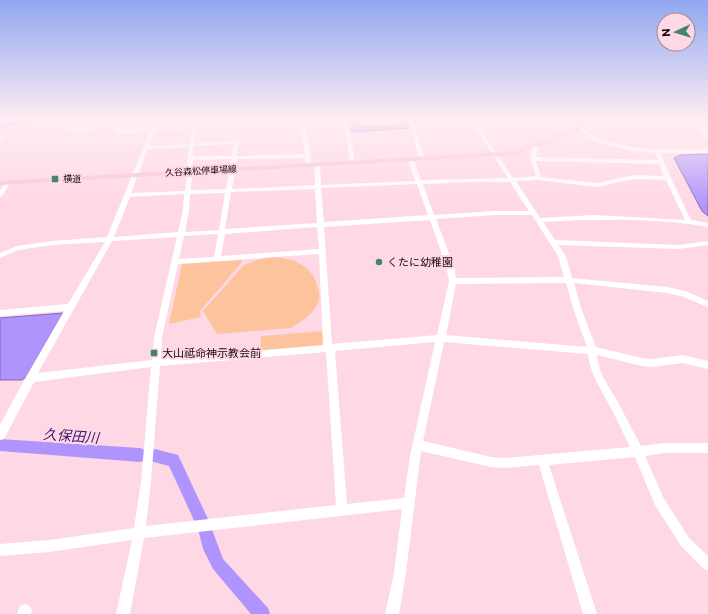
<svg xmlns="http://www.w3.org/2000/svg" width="708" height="614" font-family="Commissioner,'Noto Sans JP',sans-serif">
<rect width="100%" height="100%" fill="#ffd8e5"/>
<g fill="#fdc39d">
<path d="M358,120H403L405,124L401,126L368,128L360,126L359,124L360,122Z"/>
<path d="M270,257C290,257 311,264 317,285C319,290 320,295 319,300C315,313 302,321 291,328L217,334L203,311L243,266L254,261Z"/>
<path d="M242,260V262L200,311L201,317L169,324L182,264Z"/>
<path d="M325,331L326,346L260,351L261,336Z"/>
</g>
<g fill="#b094fd" stroke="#826ab5">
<path d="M348,120H358L361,121L359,123L360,126C368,127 398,128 405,124L403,120H409L412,128L352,132L349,130Z"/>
<path d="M708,154V216L702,211L674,158L680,155Z"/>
<path d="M63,313L26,377L22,380H0V318Z"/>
</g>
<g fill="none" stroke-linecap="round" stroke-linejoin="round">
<g fill="#b094fd" fill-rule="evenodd">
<path d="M28,120H41L38,122L0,128V124Z"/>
<path d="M0,439L140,448L145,450L147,455L145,460L140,462L0,451Z"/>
<path d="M155,449L178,455L208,519L223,559L268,608L270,614H251L213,569L203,549L198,529L169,466L150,461L148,456L150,451Z"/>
</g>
<g fill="#fff" fill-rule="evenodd">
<path d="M158,120H162L157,127L194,125L196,120H200L199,125L299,122V120H303L304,122L348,120L355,163L350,162L344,123L304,125L311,156V165H307L305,158L237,159L232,189L315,185L314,164L317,162L320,164L321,185L415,181L407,158L410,156L413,158L421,180L508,178L470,120H474L513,178L536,176L530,159L532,149L530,144L533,142L535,143L538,149L536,157L658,160L655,153L633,151L596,142L578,129V127L580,126L600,140L633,147L647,149H708V153H660L671,178L691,220L708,223V227C654,218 597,219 543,222L555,240L679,245L708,241V245L679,249L558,245L566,256L572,278L667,287L685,291L708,301V307L681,296L667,293L574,283L581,308L596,347L642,358L652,359L682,355L708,361V369L682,363L652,367L642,366L597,355C599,374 606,381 615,397C624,413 632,430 641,446L665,443H708V453H665L645,456L663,497L689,538L708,556V571L704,569L681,546L655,505L635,457L549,465L597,614H583L539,465L504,468L491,467L421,451L406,573L399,614H385L394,573L402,509L144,538L130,614H116L132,540L49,552L0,556V544L49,540L134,528L141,482L151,367L34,382L4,439L0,440V425L27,375L64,311L0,316V310L68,304L105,242L53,245L18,250L0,258V253L17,246L53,241L107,237L150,131L120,134L117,132L115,126L70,133L67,131L70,129L117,123L119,124L122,130L152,127ZM299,125L305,154L237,156L239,141L194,143L198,128ZM193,128L189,144L149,146L156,130ZM234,144L232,156H193L194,146ZM189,147L185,191L131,193L148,149ZM231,159L226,189L191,190L193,160ZM536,161L659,164L664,176L633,175L597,183L541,177ZM633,179L666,180L685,220L594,215L540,218L516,181L539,180L597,187ZM470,182H510L529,211H495L434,215L423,184ZM417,184L428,215L324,222L321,188ZM315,189L317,223L225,229L231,192ZM225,193L219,230L185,232L189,210L190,194ZM184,194L183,210L178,232L114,237L130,197ZM495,215H532L558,256L564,277L456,278L454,266L436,219ZM430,220L446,266L449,281L437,335L332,344L324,227ZM317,227L319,249L221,256L225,234ZM218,234L214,257L179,259L184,236ZM177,237L154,337L152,360L38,373L112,241ZM319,254L323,345L161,359L162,337L178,264ZM566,283L573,308L587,347L446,335L456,284ZM435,342L410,456L404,498L347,504L335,351ZM444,342L588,354C590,374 599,385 608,403C616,417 623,433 630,447L504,458L491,457L423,441ZM326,352L336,505L146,526L151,482L160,366Z"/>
<path d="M408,120H412L425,158L424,159L419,158Z"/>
<path d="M691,120H695L708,134V139L706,138Z"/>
<path d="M1,135L6,136L0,142Z"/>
<path d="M8,180L11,182L2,196L0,197V190L6,181Z"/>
<path d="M25,604L30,606L32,611L31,614H17L20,606Z"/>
</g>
<path fill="#fac4d9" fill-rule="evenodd" d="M578,120H584V125L580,130L560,136L548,144L535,146L518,155L0,185V181L516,151L531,143L544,141L556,134L576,128L578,125Z"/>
</g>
<linearGradient id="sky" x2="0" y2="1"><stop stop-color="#91a7f0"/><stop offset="0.58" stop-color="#ffedf3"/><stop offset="1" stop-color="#ffedf3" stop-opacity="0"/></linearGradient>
<rect width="708" height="206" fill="url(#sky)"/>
<g fill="#428372" stroke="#ffd8e5" stroke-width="1.5">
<rect x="51" y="175" width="8" height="8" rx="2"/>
<circle cx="379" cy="262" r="4"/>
<rect x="150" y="349" width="8" height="8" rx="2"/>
</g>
<g text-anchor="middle" stroke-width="4" stroke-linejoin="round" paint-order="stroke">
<g font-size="9" fill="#17080e" stroke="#ffd8e5">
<text transform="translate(201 171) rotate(-3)" y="3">久谷森松停車場線</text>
</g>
<g font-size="9" fill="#17080e" stroke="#ffd8e5" text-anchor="start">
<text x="63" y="182">横道</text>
</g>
<g font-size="11" fill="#17080e" stroke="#ffd8e5" text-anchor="start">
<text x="387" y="266">くたに幼稚園</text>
<text x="162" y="357">大山祗命神示教会前</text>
</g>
<g font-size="14" font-style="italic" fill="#3a1672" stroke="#ffd8e5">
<text transform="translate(71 436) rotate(4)" y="5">久保田川</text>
</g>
</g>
<g transform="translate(676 32) rotate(266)"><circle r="19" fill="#ffd8e5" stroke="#a2858f"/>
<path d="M0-3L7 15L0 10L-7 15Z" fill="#428372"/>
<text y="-6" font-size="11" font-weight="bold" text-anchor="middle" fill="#17080e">N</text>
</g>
</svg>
